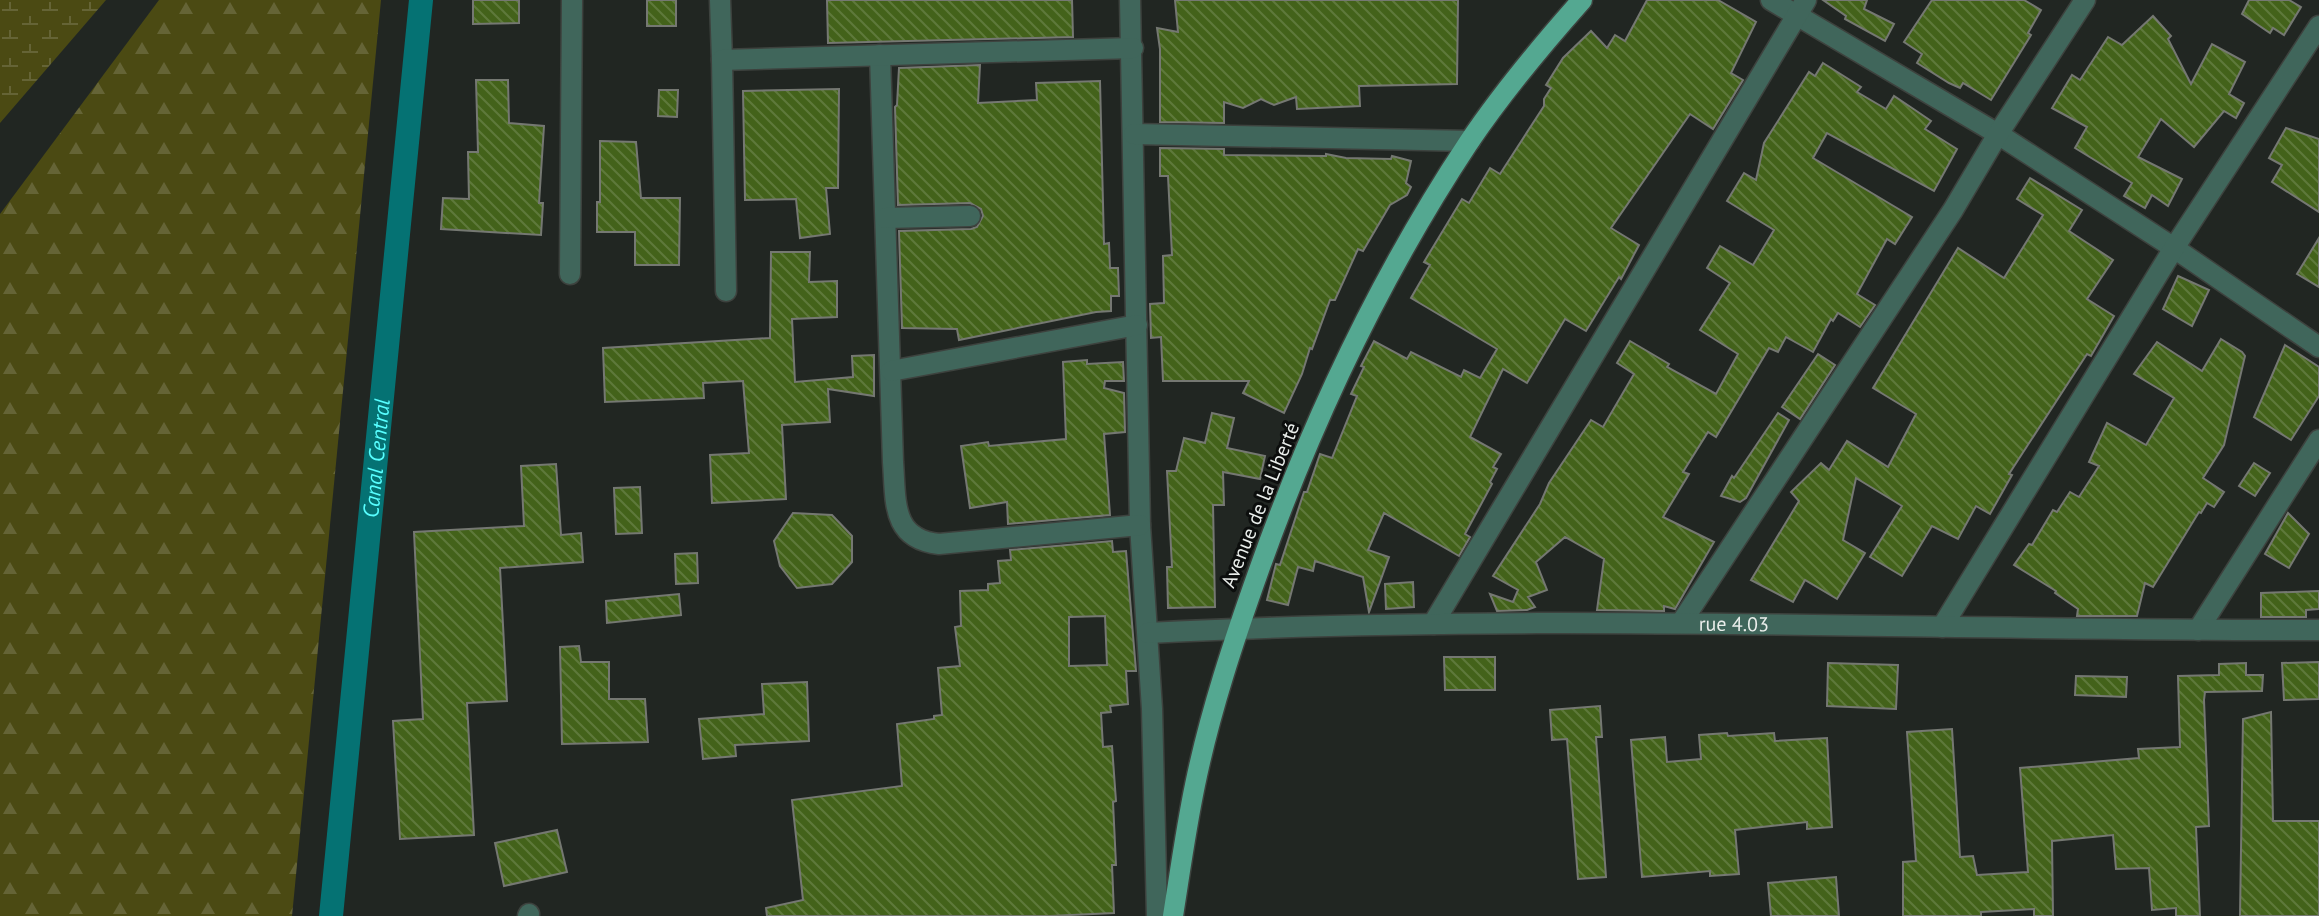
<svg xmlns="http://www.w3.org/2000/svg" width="2319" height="916" font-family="'PT Sans',sans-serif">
<defs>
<pattern id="forest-firs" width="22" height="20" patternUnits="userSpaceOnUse" patternTransform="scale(2)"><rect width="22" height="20" fill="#4b4a13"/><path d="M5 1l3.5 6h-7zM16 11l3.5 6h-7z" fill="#656436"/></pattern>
<pattern id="wetland-marsh" width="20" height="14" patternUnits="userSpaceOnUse" patternTransform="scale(2)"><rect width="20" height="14" fill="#4b4a13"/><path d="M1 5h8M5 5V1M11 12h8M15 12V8" fill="none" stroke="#656436"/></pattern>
<pattern id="building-back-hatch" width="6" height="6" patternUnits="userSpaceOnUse" patternTransform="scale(2)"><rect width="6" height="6" fill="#43621a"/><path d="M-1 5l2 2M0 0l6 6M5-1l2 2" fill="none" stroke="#5e793b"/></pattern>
</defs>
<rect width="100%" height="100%" fill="#212622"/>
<path fill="url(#forest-firs)" d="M159,0H381L292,916H0V214Z"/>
<path fill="url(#wetland-marsh)" d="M0,0H106L0,123Z"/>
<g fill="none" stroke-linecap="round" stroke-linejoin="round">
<path stroke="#057273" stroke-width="24" id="s1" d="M331,916L421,0"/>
</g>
<g fill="url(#building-back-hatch)" stroke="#757872" stroke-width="2" fill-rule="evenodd">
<path d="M473,0H519V23L473,24Z"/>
<rect x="647" y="0" width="29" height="26"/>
<path d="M827,0H1072L1073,37L828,43Z"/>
<path d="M1175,0H1458L1457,84L1359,86L1360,106L1297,109L1296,97L1274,105L1261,99L1243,108L1224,102V123L1160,122V49L1157,28L1178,32Z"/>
<path d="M1647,0H1718L1756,22L1731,73L1743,80L1713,129L1690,114L1611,228L1639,245L1621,279L1619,277L1586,331L1565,319L1527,383L1503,369L1470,437L1501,454L1493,467L1497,469L1490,482L1492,484L1465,534L1470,537L1459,556L1384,513L1368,550L1389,557L1369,612L1363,577L1315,561L1313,571L1298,567L1288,605L1267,600L1276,564L1280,565L1304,492H1307L1320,454L1332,458L1357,396L1351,394L1364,367L1361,366L1374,341L1407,359L1411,352L1461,377L1464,370L1480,378L1497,349L1411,298L1430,265L1424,262L1462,199L1469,203L1490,168L1500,174L1544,106V99L1551,88L1546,85L1563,58L1591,31L1607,48L1615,35L1625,41Z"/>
<path d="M1823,0H1867L1864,9L1894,24L1885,41L1845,19L1846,16Z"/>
<path d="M1932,0H2024L2041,10L2028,33L2031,35L1991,100L1963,83L1960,88L1949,83L1917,63L1922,54L1904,42Z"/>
<path d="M2249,0H2289L2301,7L2284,35L2273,28L2270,33L2242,14Z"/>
<path d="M2153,16L2171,36L2168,39L2191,84L2212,44L2245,62L2229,94L2244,103L2236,118L2224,111L2194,147L2161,119L2138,157L2182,179L2168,206L2152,195L2145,208L2124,196L2132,183L2075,148L2087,127L2052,108L2072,75L2080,80L2108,37L2122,45Z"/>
<path d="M1823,63L1861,87L1857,92L1886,109L1894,96L1915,110L1931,121L1925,129L1957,149L1934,191L1827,133L1813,158L1912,217L1895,244L1887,239L1857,294L1875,305L1860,327L1838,313L1833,321L1831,319L1813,352L1786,337L1778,352L1769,348L1716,437L1708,432L1683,472L1689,474L1663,517L1714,542L1675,609L1664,606V611L1597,610L1604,559L1565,537L1536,562L1547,590L1528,597L1535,607L1527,610L1497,611L1490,594L1513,602L1518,590L1493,576L1540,504L1549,483L1591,420L1603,427L1634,374L1617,363L1630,341L1669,364L1667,367L1716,394L1738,354L1700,330L1730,283L1707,268L1720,246L1753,265L1774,230L1727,201L1744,173L1756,180L1764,143L1809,72L1815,76Z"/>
<path d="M980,65L978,103L1037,100L1036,83L1100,81L1104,244L1109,243L1110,268H1118L1119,296H1111V311L1096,312L959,340L957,329L902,328L899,231L971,229L977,227L983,216L981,209L970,203L898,205L895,107L897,105L899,68Z"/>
<path d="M476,80H508L509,123L544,126L539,203H543L541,235L441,229L443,198L469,199L468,152H478Z"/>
<path d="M839,89L838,188H826L830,234L800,238L796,199L745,200L743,91Z"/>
<path d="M659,90H678L677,117L658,116Z"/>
<path d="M2286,128L2319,139V212L2272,182L2282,165L2269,158Z"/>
<path d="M600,141L636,142L641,198H680L679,265H635V232H597V202H600Z"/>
<path d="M1160,148L1224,149V155L1326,156V154L1346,158L1391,159L1392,156L1411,161L1406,183L1411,187L1407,195L1390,205L1363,251L1358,249L1335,300H1330L1312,349L1310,348L1302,374L1284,413L1243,393L1249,381H1163L1161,337L1151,338L1150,304L1164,303L1163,256L1172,255L1168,176H1160Z"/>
<path d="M2030,178L2082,210L2069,231L2113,260L2087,299L2114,316L2091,356L2087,354L2009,474L2012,475L1990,514L1976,506L1958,539L1932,526L1902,576L1870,557L1902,506L1856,478L1843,540L1865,553L1837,599L1805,580L1793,602L1751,580L1799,501L1791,492L1821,463L1829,470L1847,441L1888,467L1916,414L1873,388L1958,248L2004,278L2043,215L2017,199Z"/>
<path d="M2319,238V287L2297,274Z"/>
<path d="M771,252H810L809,282L837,281V317L792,319L795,382L853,377L852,356L874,355V396L828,389L830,422L782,425L786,499L712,503L710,455L749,453L743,381L703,383L704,398L605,402L603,348L770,338Z"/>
<path d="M2178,276L2209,290L2192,326L2163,309Z"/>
<path d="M2221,339L2242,352L2245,356L2224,445L2203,478L2224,492L2214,507L2207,503L2201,513L2199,512L2153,587L2145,583L2137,616H2077L2078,609L2055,593L2056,591L2014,565L2029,544L2032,545L2053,510L2057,512L2070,492L2079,497L2099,466L2089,462L2107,423L2146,445L2174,398L2134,374L2157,342L2202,371Z"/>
<path d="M2285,345L2319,367V396L2291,440L2254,417Z"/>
<path d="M1818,354L1835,365L1800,419L1782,407Z"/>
<path d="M1087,360V364L1123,362L1124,381H1105L1104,388L1124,393L1125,432L1104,434L1110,515L1008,524L1007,502L970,508L961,446L988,442L989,446L1066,439L1063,362Z"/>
<path d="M1212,413L1234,418L1227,448L1265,456L1260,479L1223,472L1224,505H1213L1215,607L1168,608L1167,567H1172L1167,471H1176L1184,438L1205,443Z"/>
<path d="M1778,413L1789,420L1746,498L1740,502L1721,496L1732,476L1734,478Z"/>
<path d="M2254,463L2270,473L2255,496L2239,486Z"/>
<path d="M556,464L561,535L581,533L583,562L500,568L507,701L467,703L474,835L400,839L393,721L423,719L414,532L524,526L521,466Z"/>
<path d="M640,487L642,533L616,534L614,488Z"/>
<path d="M793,513L832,515L852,536V562L832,584L797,588L780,566L774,541Z"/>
<path d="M2288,513L2309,534L2289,568L2265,554Z"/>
<path d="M1112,541L1113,552L1126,551L1136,671H1126L1128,704L1110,706L1111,712L1101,713L1103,747L1112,746L1116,801L1113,802L1116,865H1112L1114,913L1050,916H767L766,908L803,900L792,800L902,786L897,724L934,719V716L942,715L938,668L960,666L955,627L961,626L960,591L988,590V584L1000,583L998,561L1011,560L1010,550ZM1105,616L1107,665L1069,666V617Z"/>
<path d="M697,553L698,583L676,584L675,554Z"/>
<path d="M1413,582L1414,607L1386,609L1385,584Z"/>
<path d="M2319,591V609L2306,610V617H2261V593Z"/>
<path d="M679,594L681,615L607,623L606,601Z"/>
<path d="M579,646L581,662H609V699H645L648,742L562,744L560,647Z"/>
<path d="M1444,657H1495V690H1445Z"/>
<path d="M2319,662V699L2284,700L2282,663Z"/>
<path d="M1828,663L1898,665L1896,709L1827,706Z"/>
<path d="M2246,663V675H2263L2262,691L2205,692L2204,700L2209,826L2196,827L2200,916H2176V908L2152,910L2149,868L2116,869L2113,835L2052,841L2053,916H2034V909L1981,912V916H1903V862L1916,861L1907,732L1952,729L1960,857L1973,856L1977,875L2028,872L2020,768L2139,758L2138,749L2180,747L2178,676L2219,675V664Z"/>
<path d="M2076,676L2127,677L2126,697L2075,695Z"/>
<path d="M807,682L809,741L735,745L736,756L703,759L699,719L764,714L762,684Z"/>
<path d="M1600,706L1602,737H1596L1606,877L1578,879L1567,739L1552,740L1550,710Z"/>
<path d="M2271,712L2273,821H2319V916H2240L2243,719Z"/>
<path d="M1727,733L1728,736L1774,733L1775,741L1827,738L1832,827L1807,829V822L1735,830L1739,874L1710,876V871L1642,877L1631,740L1665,737L1667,762L1701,759L1699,735Z"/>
<path d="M557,830L567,872L504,886L495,843Z"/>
<path d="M1836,877L1839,916H1771L1768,883Z"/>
</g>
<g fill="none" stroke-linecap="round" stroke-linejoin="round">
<defs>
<g id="minor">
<path d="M720,0L722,60"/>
<path d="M1130,0L1140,525L1152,709L1157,916"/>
<path d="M1771,0L1998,134L2174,248L2319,347"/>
<path d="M880,55L893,462C896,501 891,539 939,544L1140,525"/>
<path d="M1134,134L1470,141"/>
<path d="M886,218L970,216"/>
<path d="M570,274L572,0"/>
<path d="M726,291L722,60L1133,48"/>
<path d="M891,371L1137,325"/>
<path d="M1681,623L1953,210L1998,134L2085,0"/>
<path d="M1433,624L1806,0"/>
<path d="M1942,627L2174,248L2319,26"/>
<path d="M2198,630L2319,440"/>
<path id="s2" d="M1148,633C1538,612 1929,631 2319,630"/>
<path d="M528,916L529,914"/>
</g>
<path id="major" d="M1173,916C1180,872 1186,828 1195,785C1210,712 1234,640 1259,570C1312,421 1381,275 1469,142C1502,93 1542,45 1582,0"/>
</defs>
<use href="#minor" stroke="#3d423e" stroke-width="23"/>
<use href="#major" stroke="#3d423e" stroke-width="23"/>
<use href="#minor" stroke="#40665b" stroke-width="20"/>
<use href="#major" stroke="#54a891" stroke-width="20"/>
</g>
<g text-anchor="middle" stroke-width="6" stroke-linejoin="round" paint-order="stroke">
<g font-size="20" fill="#eaeeeb" stroke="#0c0e0d">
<text transform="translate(1260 505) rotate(-68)" y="7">Avenue de la Liberté</text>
<text dy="7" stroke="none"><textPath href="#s2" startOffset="586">rue 4.03</textPath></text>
</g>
<g font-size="22" font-style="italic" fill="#57feff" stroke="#0c0e0d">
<text dy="8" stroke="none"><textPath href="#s1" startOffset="460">Canal Central</textPath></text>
</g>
</g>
</svg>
